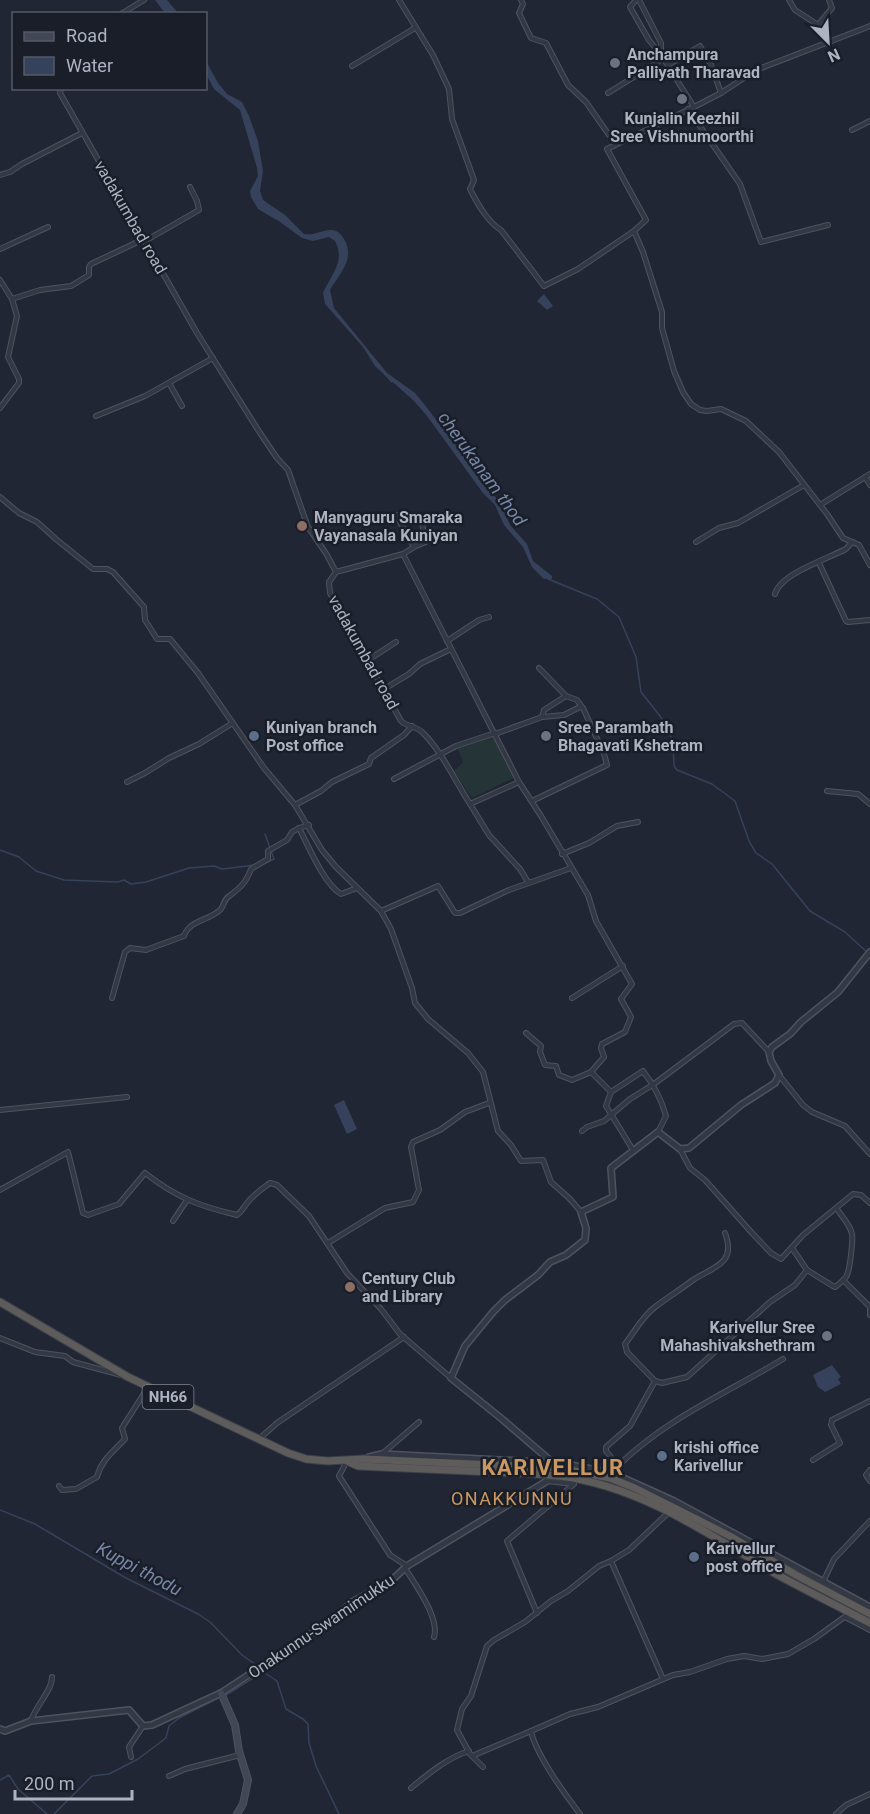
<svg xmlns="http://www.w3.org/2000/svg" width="870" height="1814" font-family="Roboto,sans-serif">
<rect width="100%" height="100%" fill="#202633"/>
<path fill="#253437" d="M493,735L515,777L472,798L454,771L463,762L457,747Z"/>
<g fill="#36425b">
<path d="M155,0H167L178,13H165Z"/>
<path d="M206,61L218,83L227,94L242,102L249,116L258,141L263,171L260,191L263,200L285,215L304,234C314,236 323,229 333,230C338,231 341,234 344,239C356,259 339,274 330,290L334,308L387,373L415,393L424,404L500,503L510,525L527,544L533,561L552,576V579H544L532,567L523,547L504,525L495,505L483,493L427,416L414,401L375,366L363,347L325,304L323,293C331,275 346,261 335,241L329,237L313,241L302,238L280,222L258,209L251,197L250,191L258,176L257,168L240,110L214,89L206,74Z"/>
<path d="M544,294L553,306L547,310L537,301Z"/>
<path d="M344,1100L357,1129L347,1134L334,1105Z"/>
<path d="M832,1365L841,1377L838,1379L841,1384L825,1392L818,1387L813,1375Z"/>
</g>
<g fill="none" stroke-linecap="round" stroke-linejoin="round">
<g stroke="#36425b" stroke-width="1.5">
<path d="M381,370L392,382"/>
<path d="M548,579L597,599L619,617L636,657L641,692L660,716L673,741L674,766L677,770L712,784L735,801L749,841L756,853L772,864L810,911L845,932L867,952"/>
<path d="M265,834L274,859L266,863"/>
<path d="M0,850L19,857L36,871L64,880L118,882L124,880L131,884L146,882L189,868L214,866L222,869L255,865"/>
<path d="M0,1510L35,1524L126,1578L198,1614L210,1622L242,1655L256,1665"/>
<path d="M262,1671L277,1681L286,1709L303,1719L308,1724L309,1743L316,1766L339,1814"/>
<path d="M226,1695L263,1672"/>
<path d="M0,1780L9,1775L18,1789L47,1814"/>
<path d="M54,1814L92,1776L109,1774L138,1759L166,1738L169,1726L179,1718L218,1698"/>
</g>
<defs>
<g id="minor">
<path d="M399,0L433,55L449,89L452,119L474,180L470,189L472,193C479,206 488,222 501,230L544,286L578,269L634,231L646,220L607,149L694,107"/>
<path d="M521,0L523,4L519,13L531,38L546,43L568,85L586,102L609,135"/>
<path d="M639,0L661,43V55L694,107L721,93L756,70L870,26"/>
<path d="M789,0L795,10L818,25"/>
<path d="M121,14L144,0"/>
<path d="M827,42L818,25L832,8L829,0"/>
<path d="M668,65L700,46L711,65L721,93"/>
<path d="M352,66L415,28"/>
<path d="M61,88L60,93L197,333L260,433L277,458L288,470L308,527L327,555L336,572L329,582L330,593L401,721C407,727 416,726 422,732C442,751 455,781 470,804L519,782L541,816L588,895L596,921L632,984L621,999L631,1017L625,1032L602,1044L601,1048L604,1057L591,1072L611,1092L606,1106L633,1150"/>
<path d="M608,93L658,62L661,55L649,40L630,7L636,0"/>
<path d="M688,109L740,184L761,242L828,225"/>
<path d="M852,130L870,121"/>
<path d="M0,175L10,172L22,164L82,133"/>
<path d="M634,231L643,252L662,312V328L674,371L683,392L691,404L700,410L707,411L721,409L746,421L779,452L827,514L843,538L859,545L870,565"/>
<path d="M145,241L199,210L197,201L190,187"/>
<path d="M0,249L48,227"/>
<path d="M0,280L12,299"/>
<path d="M169,383L182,406"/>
<path d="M0,408L19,383V379L8,357L17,316L12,299L40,290L71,286L89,275V267L91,264L144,239"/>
<path d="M96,416L145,396L213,358"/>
<path d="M865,477L870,485"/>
<path d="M0,497L19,513L37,522L57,540L93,569H107L113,572L144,607L145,620L157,639H170L198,673L264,768L295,805L322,850L336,867L381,911L391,929L412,988L415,1003L428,1019L468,1053L483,1072L498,1131L511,1145L521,1161L543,1160L551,1182L570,1199L581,1212"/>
<path d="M820,505L870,474"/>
<path d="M396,515L414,547"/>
<path d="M696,542L719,528L738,523L804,485"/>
<path d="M403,554L416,546L426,542L422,524"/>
<path d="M819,563L846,621L848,622L870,620"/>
<path d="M336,572L403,554L519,782"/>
<path d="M775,594C780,574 827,559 846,549L852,542"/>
<path d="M447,641L479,620L489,617"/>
<path d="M368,660L396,642"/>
<path d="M539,668L566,696"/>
<path d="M384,689L409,674L420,664L451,649"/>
<path d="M542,717L544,710L566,696L577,700L582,707"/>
<path d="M495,734L542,717L564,715L580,707L583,708L604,754L607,765L532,801"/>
<path d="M394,779L456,746L495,733"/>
<path d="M127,782L145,773L169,758L199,744L231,724"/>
<path d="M827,791L858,794L870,804"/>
<path d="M470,804L489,835L520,869L528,882"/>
<path d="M295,805L321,791L332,782L369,764L371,758L404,735L412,726"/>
<path d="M309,825L299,828C309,847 324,884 341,894L357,888"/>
<path d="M562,854L589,843L617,826L638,822"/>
<path d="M381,911L438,886L455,913H460L509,890L571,868"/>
<path d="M112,998L125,952L130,948L146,950L184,936C190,919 210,921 221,909C224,905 224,900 228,897C240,888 246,883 251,869L268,859V851L287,840L292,832L299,828"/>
<path d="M572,998L623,966"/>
<path d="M526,1033L541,1046L540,1052L545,1065L556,1066L559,1075L572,1080L591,1072"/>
<path d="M779,1075L803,1105L812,1112L845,1126L870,1154"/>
<path d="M611,1092L643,1071C654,1085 661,1098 666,1116L658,1132"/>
<path d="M0,1110L127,1097"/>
<path d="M582,1131L587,1127L604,1121L630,1099L654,1084L734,1024L742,1023L769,1052"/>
<path d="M680,1149L690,1168L705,1180L752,1233L771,1253L781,1259L803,1235L853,1194L861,1195L870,1203"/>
<path d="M0,1190L68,1152L83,1213L88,1215L119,1204L145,1173C176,1197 198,1206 237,1215C242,1212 243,1208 247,1203C253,1195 262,1189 270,1183L277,1185L309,1216L347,1273L381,1309L400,1334L451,1378"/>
<path d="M173,1221L187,1200"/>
<path d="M328,1243L385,1208L413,1202L419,1190L411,1147L413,1142L440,1130L465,1112L489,1103"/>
<path d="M792,1248L807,1270L833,1286L835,1287C839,1284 843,1281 846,1277C850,1271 853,1241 852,1234C850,1224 842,1217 837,1209"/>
<path d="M843,1280L870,1307V1315"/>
<path d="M0,1338L35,1352L65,1356L73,1362L121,1375"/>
<path d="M655,1381L627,1352L625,1344C635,1331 642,1317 655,1307C667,1298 681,1289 693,1280C713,1267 737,1264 725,1233"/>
<path d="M259,1439L277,1423L404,1337"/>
<path d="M383,1453L419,1422"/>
<path d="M813,1460L840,1443L831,1425L832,1420L870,1401"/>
<path d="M347,1461L339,1476L390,1555L407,1566"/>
<path d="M618,1466C665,1419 727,1393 783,1359"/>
<path d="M870,1470L866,1475L870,1481"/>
<path d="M612,1473L618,1466L606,1451V1447L630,1426L655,1381L662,1383L687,1377L770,1302L795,1285L807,1270"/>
<path d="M59,1486L62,1490L76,1489L97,1477C102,1459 112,1453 125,1439L122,1428L148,1387"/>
<path d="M611,1561L663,1679"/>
<path d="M405,1568C415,1584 440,1618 434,1637"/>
<path d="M823,1582L834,1559L870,1521"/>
<path d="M537,1613L507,1541L574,1484L547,1481"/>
<path d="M845,1617L870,1630"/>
<path d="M31,1721C36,1705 52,1691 52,1677"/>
<path d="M472,1756L531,1731"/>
<path d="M131,1757L129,1747L143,1726"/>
<path d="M483,1767L470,1754L457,1730L462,1709L471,1696L487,1646L494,1640L525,1622L551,1601L568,1591L599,1566L611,1561L629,1550L668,1513"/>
<path d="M169,1776L185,1769L240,1755"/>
<path d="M411,1788C428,1774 447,1758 469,1751"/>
<path d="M580,1814C566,1796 535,1753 531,1731L570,1714L598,1707L673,1675L690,1672L727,1659L744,1656L762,1659L788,1654L814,1639L850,1613"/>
<path d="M836,1814L846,1805L870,1794"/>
</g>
<g id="tertiary">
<path d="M369,1457L382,1454L560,1463L612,1473L674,1501L870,1607"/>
<path d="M0,1729L5,1731L31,1721L129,1710L143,1726L152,1725L221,1693L312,1633L321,1630L352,1602L391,1581L407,1566L547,1481L552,1462L502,1419L451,1378L465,1346L493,1312L505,1300L538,1275L550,1262L566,1255L585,1240L586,1228L581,1212L613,1197L611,1168L658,1132L680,1149L689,1148L741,1105L775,1083L779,1075L771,1061L769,1052L772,1047L790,1034L801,1022L838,992L870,952"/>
</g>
<path id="secondary" d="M221,1693L235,1725L239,1751L248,1780L243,1804L237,1814"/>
<g id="trunk">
<path d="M0,1302L128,1377L288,1453L306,1459L328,1461L364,1459L540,1467"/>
<path d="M347,1461L358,1466L539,1474"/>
<path d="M560,1468L610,1478L635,1488L730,1536L796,1575L870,1614"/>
<path d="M559,1476C638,1485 709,1534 776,1574C807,1591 838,1606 870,1623"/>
</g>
</defs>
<use href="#minor" stroke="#4e535f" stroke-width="6"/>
<use href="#tertiary" stroke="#4e535f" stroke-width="8"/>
<use href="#secondary" stroke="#4e535f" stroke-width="8"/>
<use href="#trunk" stroke="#3b404c" stroke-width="9"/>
<use href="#minor" stroke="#333944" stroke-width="4"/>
<use href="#tertiary" stroke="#333944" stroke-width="5"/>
<use href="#secondary" stroke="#424757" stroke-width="6"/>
<use href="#trunk" stroke="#5e5c5a" stroke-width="7"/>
<defs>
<g id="trunk-bridge">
<path d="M540,1467L560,1468"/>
<path d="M539,1474L559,1476"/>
</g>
</defs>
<use href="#trunk-bridge" stroke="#3b404c" stroke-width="9" stroke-linecap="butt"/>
<use href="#trunk-bridge" stroke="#5e5c5a" stroke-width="7"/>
</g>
<g fill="#6b7280" stroke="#191e28" stroke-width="2">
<circle cx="615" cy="63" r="6"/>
<circle cx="682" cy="99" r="6"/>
<circle cx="546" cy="736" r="6"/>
<circle cx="827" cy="1336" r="6"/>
</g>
<g fill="#8d6e63" stroke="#191e28" stroke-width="2">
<circle cx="302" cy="526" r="6"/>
<circle cx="350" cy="1287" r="6"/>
</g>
<g fill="#5c6f8a" stroke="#191e28" stroke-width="2">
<circle cx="254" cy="736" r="6"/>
<circle cx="662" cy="1456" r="6"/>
<circle cx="694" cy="1557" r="6"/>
</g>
<g text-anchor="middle" stroke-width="5" stroke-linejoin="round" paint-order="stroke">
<rect fill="#191e28" stroke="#818693" stroke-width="1.5" x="142.5" y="1385" width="51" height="24" rx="4.5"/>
<g font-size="15" font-weight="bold" fill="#adb3c1">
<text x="168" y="1402">NH66</text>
</g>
<g font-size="16" font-weight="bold" fill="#adb3c1" stroke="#191e28" text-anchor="start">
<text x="627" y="60">Anchampura<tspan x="627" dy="18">Palliyath Tharavad</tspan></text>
<text x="682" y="124" text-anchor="middle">Kunjalin Keezhil<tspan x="682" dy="18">Sree Vishnumoorthi</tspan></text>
<text x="314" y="523">Manyaguru Smaraka<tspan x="314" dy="18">Vayanasala Kuniyan</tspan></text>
<text x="266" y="733">Kuniyan branch<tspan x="266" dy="18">Post office</tspan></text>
<text x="558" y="733">Sree Parambath<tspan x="558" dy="18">Bhagavati Kshetram</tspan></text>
<text x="362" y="1284">Century Club<tspan x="362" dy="18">and Library</tspan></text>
<text x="815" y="1333" text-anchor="end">Karivellur Sree<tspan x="815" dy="18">Mahashivakshethram</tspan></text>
<text x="674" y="1453">krishi office<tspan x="674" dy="18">Karivellur</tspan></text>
<text x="706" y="1554">Karivellur<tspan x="706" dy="18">post office</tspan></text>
</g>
<g font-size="16" fill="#adb3c1" stroke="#191e28">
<text transform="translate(131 217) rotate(60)" y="6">vadakumbad road</text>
<text transform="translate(364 652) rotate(61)" y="6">vadakumbad road</text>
<text transform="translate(321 1626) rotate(-34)" y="6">Onakunnu-Swamimukku</text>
</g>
<g font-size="18" font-style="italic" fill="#7787a8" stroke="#191e28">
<text transform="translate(482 469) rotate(54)" y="6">cherukanam thod</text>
<text transform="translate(139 1569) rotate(28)" y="6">Kuppi thodu</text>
</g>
<g font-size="18" letter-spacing="1.5" fill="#ca9860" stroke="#191e28">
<text x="512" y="1505">ONAKKUNNU</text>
</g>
<g font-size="22" font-weight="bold" letter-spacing="1.5" fill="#ca9860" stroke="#191e28">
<text x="553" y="1475">KARIVELLUR</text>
</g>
</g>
<rect x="12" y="12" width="195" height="78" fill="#191e28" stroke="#545a65" stroke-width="1.5"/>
<rect x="24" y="32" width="30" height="9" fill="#424757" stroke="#545a65" stroke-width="1.5"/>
<text x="66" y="42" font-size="18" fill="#adb3c1">Road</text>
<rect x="24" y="57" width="30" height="18" fill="#36425b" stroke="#545a65" stroke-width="1.5"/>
<text x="66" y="72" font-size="18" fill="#adb3c1">Water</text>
<g transform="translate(828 42) rotate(156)" stroke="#191e28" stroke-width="4.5" paint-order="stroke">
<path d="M0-4.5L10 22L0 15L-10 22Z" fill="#adb3c1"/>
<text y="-9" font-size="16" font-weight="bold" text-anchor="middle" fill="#adb3c1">N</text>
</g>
<path d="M15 1790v9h117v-9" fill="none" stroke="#adb3c1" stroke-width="3"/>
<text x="24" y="1790" font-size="18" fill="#adb3c1" stroke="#191e28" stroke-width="4.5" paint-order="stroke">200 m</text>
</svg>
